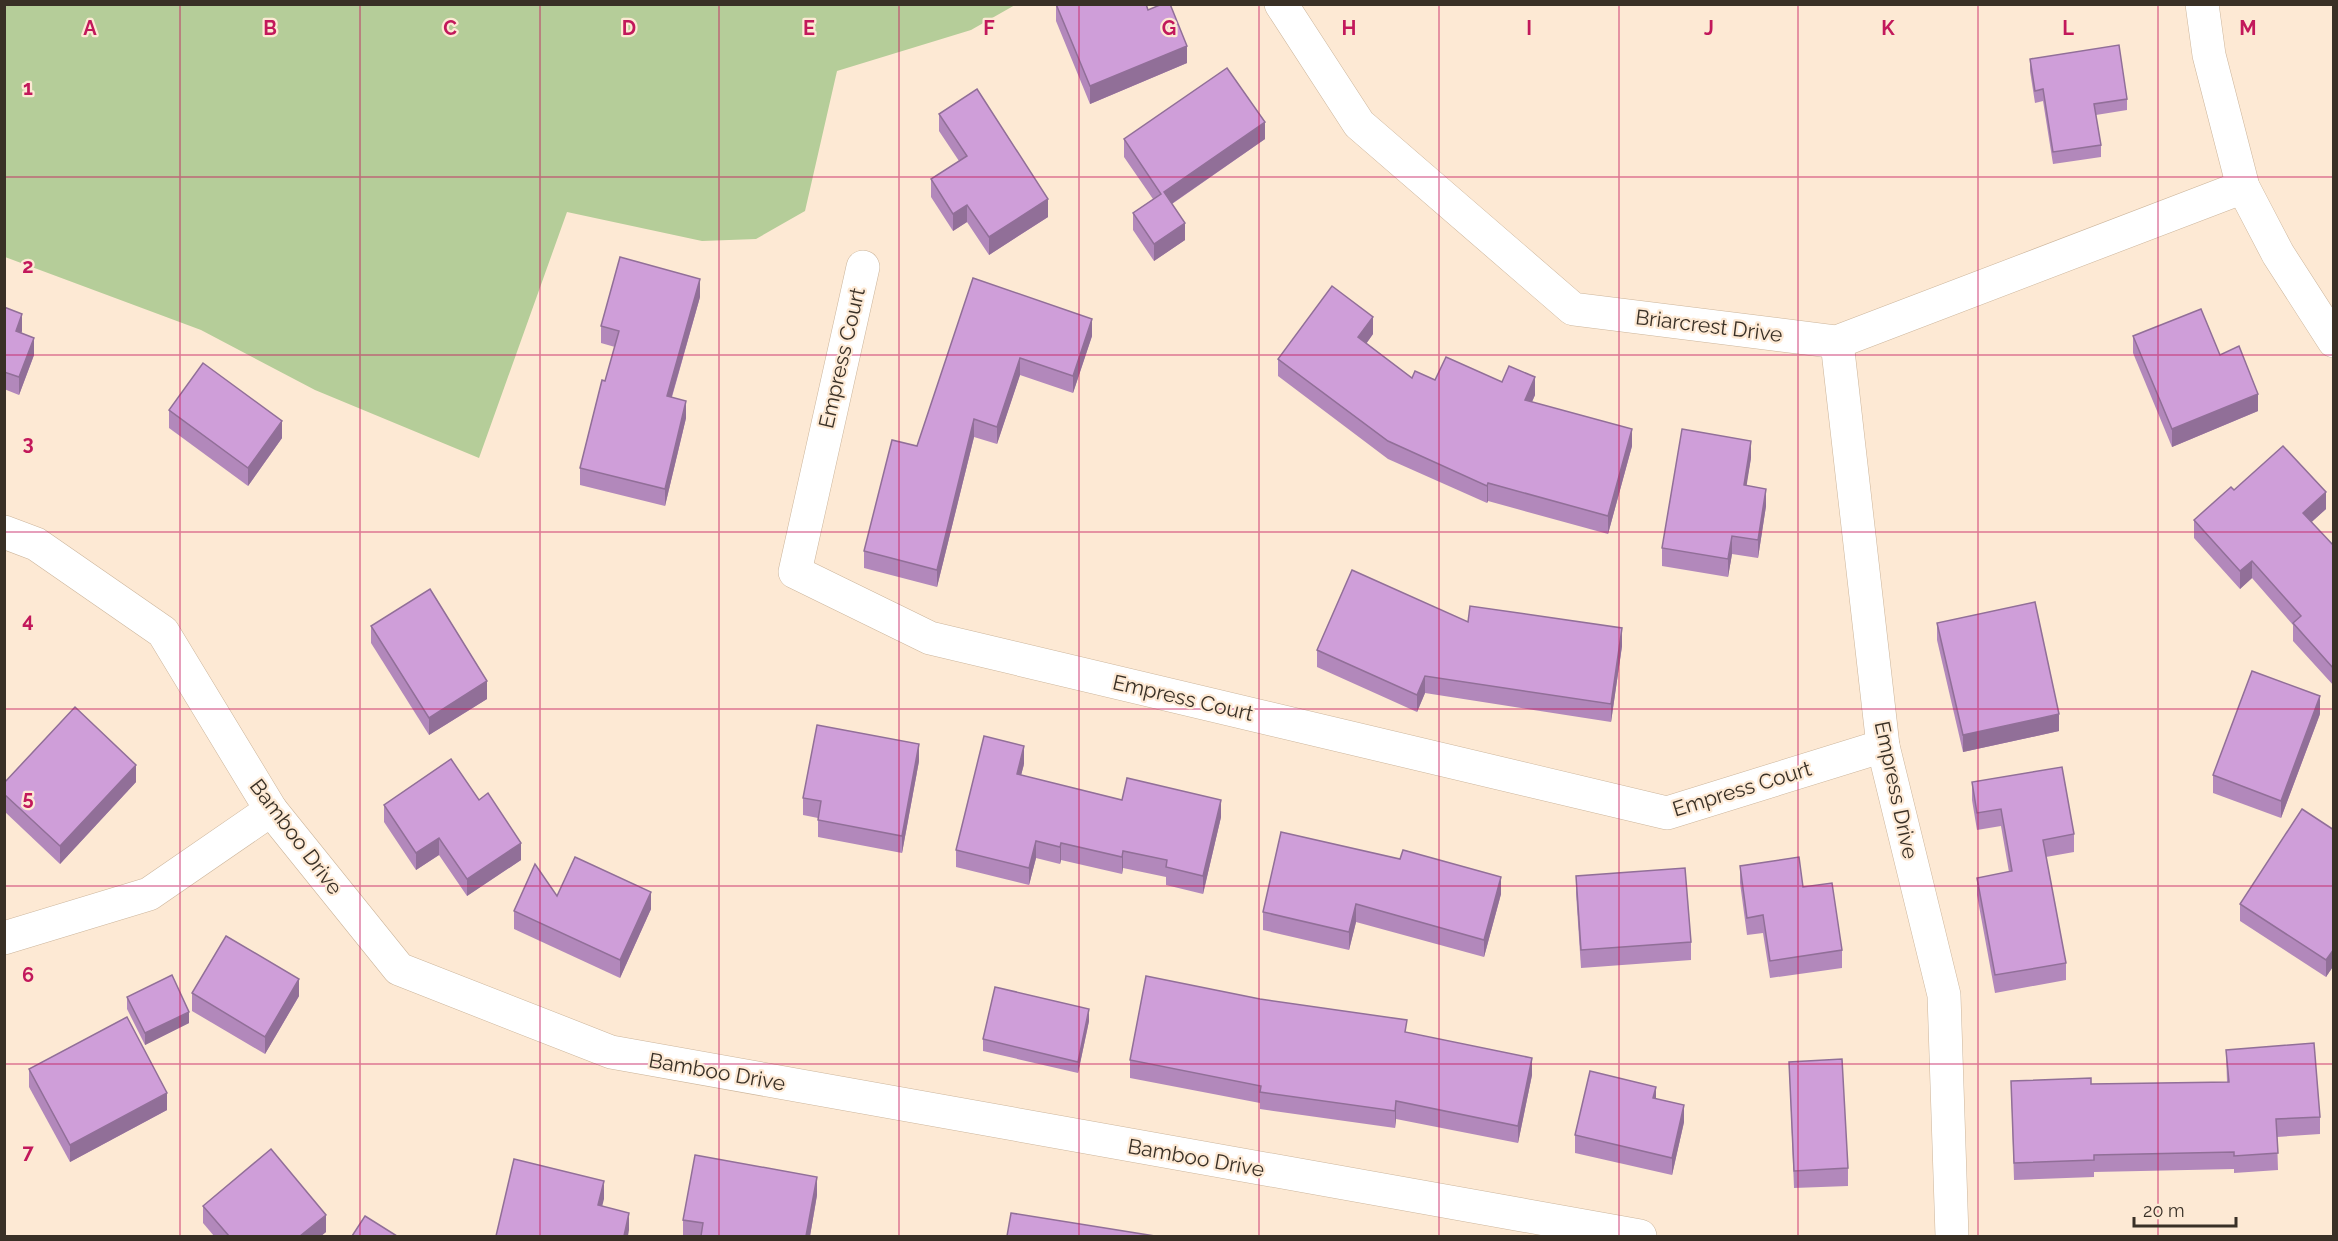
<svg xmlns="http://www.w3.org/2000/svg" width="2338" height="1241" font-family="Raleway,sans-serif">
<rect width="100%" height="100%" fill="#fde9d4"/>
<path fill="#b5cd99" d="M4,5L5,4L1015,5L971,30L837,71L805,211L756,239L702,241L567,212L479,458L315,390L201,330L5,257Z"/>
<g fill="none" stroke-linecap="round" stroke-linejoin="round">
<defs>
<g id="minor">
<path d="M1281,4L1359,124L1573,309L1837,342L2243,187"/>
<path d="M2202,4L2209,55L2243,187L2278,254L2334,341"/>
<path d="M863,267L795,572L930,638L1667,813L1883,746"/>
<path d="M1837,342L1883,746L1944,995L1952,1236"/>
<path d="M4,532L36,544L163,632L271,810L399,969L611,1052L1640,1236"/>
<path d="M4,938L149,894L271,810"/>
</g>
</defs>
<use href="#minor" stroke="#ccb59b" stroke-width="34"/>
<use href="#minor" stroke="#fff" stroke-width="33"/>
</g>
<g fill="#b288bb">
<path d="M1056,4H1146L1148,10L1187,63L1090,104L1056,21Z"/>
<path d="M2030,59L2127,99V110L2096,115L2101,145V157L2053,164L2043,101L2035,103L2030,71Z"/>
<path d="M939,114L1048,217L989,255L967,222L953,231L931,197V179L959,161L939,131Z"/>
<path d="M1124,139H1265L1172,204L1185,240L1154,261L1133,230V213L1153,199L1124,157Z"/>
<path d="M973,278L1092,336L1073,393L1020,375L997,444L974,437L937,587L864,568V551L917,446Z"/>
<path d="M700,297L672,397L686,418L665,506L580,485V468L615,347L601,343V326Z"/>
<path d="M4,307L22,331L21,333L34,355L19,395L4,389Z"/>
<path d="M1373,334L1366,344L1412,378L1502,382L1535,395L1532,402L1632,446L1608,534L1488,501L1487,503L1388,459L1278,376V359Z"/>
<path d="M2133,336L2220,355L2258,411L2172,447L2133,353Z"/>
<path d="M169,410L282,438L248,486L169,428Z"/>
<path d="M1751,458L1746,485L1766,506L1758,558L1732,554L1728,577L1662,566V548Z"/>
<path d="M2234,490L2326,509L2311,522L2334,546V686L2293,641V625L2252,578L2240,589L2194,538V520Z"/>
<path d="M1468,622L1622,646L1611,722L1425,693L1417,712L1317,667V650Z"/>
<path d="M1937,623L2059,731L1963,752L1937,640Z"/>
<path d="M371,626L487,699L429,735L371,643Z"/>
<path d="M2320,714L2281,818L2213,793V775Z"/>
<path d="M919,761L902,853L818,837V818L803,815V798Z"/>
<path d="M1024,764L1021,775L1122,800L1221,817L1203,894L1166,885V877L1123,868L1122,874L1061,860L1060,864L1036,858L1029,885L956,867V850Z"/>
<path d="M136,782L60,864L4,811V783Z"/>
<path d="M1972,782L2074,834V852L2046,857L2066,963V980L1995,993L1977,895V878L2009,872L2001,826L1977,830L1972,800Z"/>
<path d="M479,800L521,860L467,896L439,855L416,870L384,822V805Z"/>
<path d="M2334,830V965L2326,977L2240,921V904Z"/>
<path d="M1281,832L1501,894L1484,957L1356,922L1349,950L1263,930V912Z"/>
<path d="M1740,866L1803,887L1842,950V968L1770,978L1763,933L1747,935L1740,883Z"/>
<path d="M1576,876L1691,942V960L1581,968L1576,893Z"/>
<path d="M557,896L651,909L620,978L514,929V911Z"/>
<path d="M192,993L299,996L265,1054L192,1011Z"/>
<path d="M127,997L189,1023L145,1045L127,1009Z"/>
<path d="M1089,1021L1078,1073L983,1051V1039Z"/>
<path d="M1407,1033L1532,1075L1518,1143L1396,1119L1395,1128L1260,1109V1103L1130,1078V1060Z"/>
<path d="M2226,1050L2320,1117V1134L2277,1137L2278,1170L2234,1173V1169L2094,1172V1177L2014,1180L2011,1081L2091,1084L2227,1082Z"/>
<path d="M1789,1062L1848,1168V1186L1794,1188Z"/>
<path d="M29,1069L167,1110L70,1162L29,1087Z"/>
<path d="M1656,1099L1684,1122L1672,1175L1575,1153V1135Z"/>
<path d="M817,1195L810,1236H683V1220Z"/>
<path d="M203,1206L326,1232L321,1236H214L203,1223Z"/>
</g>
<g fill="#916f98">
<path d="M1187,46V63L1090,104V86Z"/>
<path d="M1265,122V139L1164,209V192Z"/>
<path d="M1048,199V217L989,255V237Z"/>
<path d="M967,205V222L953,231V214Z"/>
<path d="M1185,223V240L1154,261V244Z"/>
<path d="M700,279V297L667,413V396Z"/>
<path d="M22,314V331L16,348V331Z"/>
<path d="M1373,317V334L1358,355V337Z"/>
<path d="M1092,319V336L1073,393V376Z"/>
<path d="M34,338V355L19,395V377Z"/>
<path d="M1020,358V375L997,444V427Z"/>
<path d="M1535,377V395L1525,417V400Z"/>
<path d="M2258,394V411L2172,447V429Z"/>
<path d="M686,401V418L665,506V489Z"/>
<path d="M974,419V437L937,587V570Z"/>
<path d="M282,421V438L248,486V468Z"/>
<path d="M1632,429V446L1608,534V516Z"/>
<path d="M1751,441V458L1744,502V485Z"/>
<path d="M1488,483V501L1487,503V486Z"/>
<path d="M1766,489V506L1758,558V540Z"/>
<path d="M2326,492V509L2303,530V513Z"/>
<path d="M1732,536V554L1728,577V559Z"/>
<path d="M2252,561V578L2240,589V571Z"/>
<path d="M1622,628V646L1611,722V704Z"/>
<path d="M1425,676V693L1417,712V695Z"/>
<path d="M487,681V699L429,735V718Z"/>
<path d="M2320,696V714L2281,818V801Z"/>
<path d="M2059,714V731L1963,752V735Z"/>
<path d="M919,744V761L902,853V836Z"/>
<path d="M1024,746V764L1017,791V774Z"/>
<path d="M136,765V782L60,864V846Z"/>
<path d="M1221,800V817L1203,894V876Z"/>
<path d="M439,838V855L416,870V853Z"/>
<path d="M1036,841V858L1029,885V868Z"/>
<path d="M521,843V860L467,896V879Z"/>
<path d="M1061,843V860L1060,864V847Z"/>
<path d="M1123,851V868L1122,874V857Z"/>
<path d="M1501,877V894L1484,957V940Z"/>
<path d="M651,892V909L620,978V960Z"/>
<path d="M1356,904V922L1349,950V932Z"/>
<path d="M2334,949V965L2326,977V960Z"/>
<path d="M299,979V996L265,1054V1037Z"/>
<path d="M1089,1009V1021L1078,1073V1062Z"/>
<path d="M189,1012V1023L145,1045V1033Z"/>
<path d="M1532,1058V1075L1518,1143V1126Z"/>
<path d="M1656,1087V1104L1653,1098Z"/>
<path d="M167,1093V1110L70,1162V1145Z"/>
<path d="M1396,1101V1119L1395,1128V1111Z"/>
<path d="M1684,1105V1122L1672,1175V1158Z"/>
<path d="M817,1177V1195L810,1236H806Z"/>
<path d="M604,1181V1199L598,1223V1205Z"/>
<path d="M629,1213V1230L628,1236H624Z"/>
<path d="M326,1215V1232L321,1236H300Z"/>
</g>
<g fill="#cf9ed9" stroke="#916f98" stroke-width="1.5">
<path d="M1056,4H1146L1148,10L1162,4H1170L1187,46L1090,86Z"/>
<path d="M2119,45L2127,99L2094,104L2101,145L2053,152L2043,89L2035,91L2030,59Z"/>
<path d="M1227,68L1265,122L1164,192L1185,223L1154,244L1133,213L1161,194L1124,139Z"/>
<path d="M977,89L1048,199L989,237L967,205L953,214L931,179L967,156L939,114Z"/>
<path d="M620,257L700,279L667,396L686,401L665,489L580,468L602,380L605,381L619,331L601,326Z"/>
<path d="M973,278L1092,319L1073,376L1020,358L997,427L974,419L937,570L864,551L892,440L917,446Z"/>
<path d="M1332,286L1373,317L1358,337L1412,378L1415,371L1435,380L1446,357L1502,382L1509,366L1535,377L1525,400L1632,429L1608,516L1488,483L1487,486L1388,441L1278,359Z"/>
<path d="M4,307L22,314L16,331L34,338L19,377L4,372Z"/>
<path d="M2201,309L2220,355L2239,346L2258,394L2172,429L2133,336Z"/>
<path d="M203,363L282,421L248,468L169,410Z"/>
<path d="M1682,429L1751,441L1744,485L1766,489L1758,540L1732,536L1728,559L1662,548Z"/>
<path d="M2283,446L2326,492L2303,513L2334,546V669L2293,623L2301,616L2252,561L2240,571L2194,520L2231,487L2234,490Z"/>
<path d="M1352,570L1468,622L1470,606L1622,628L1611,704L1425,676L1417,695L1317,650Z"/>
<path d="M430,589L487,681L429,718L371,626Z"/>
<path d="M2035,602L2059,714L1963,735L1937,623Z"/>
<path d="M2252,671L2320,696L2281,801L2213,775Z"/>
<path d="M75,707L136,765L60,846L4,794V783Z"/>
<path d="M817,725L919,744L902,836L818,820L821,801L803,798Z"/>
<path d="M984,736L1024,746L1017,774L1122,800L1127,778L1221,800L1203,876L1166,867L1167,860L1123,851L1122,857L1061,843L1060,847L1036,841L1029,868L956,850Z"/>
<path d="M451,759L479,800L488,793L521,843L467,879L439,838L416,853L384,805Z"/>
<path d="M2062,767L2074,834L2043,840L2066,963L1995,975L1977,878L2012,871L2001,809L1977,813L1972,782Z"/>
<path d="M2302,809L2334,830V949L2326,960L2240,904Z"/>
<path d="M1281,832L1400,859L1403,850L1501,877L1484,940L1356,904L1349,932L1263,912Z"/>
<path d="M575,857L651,892L620,960L514,911L535,864L557,896Z"/>
<path d="M1799,857L1803,887L1832,883L1842,950L1770,961L1763,915L1747,918L1740,866Z"/>
<path d="M1685,868L1691,942L1581,950L1576,876Z"/>
<path d="M226,936L299,979L265,1037L192,993Z"/>
<path d="M172,975L189,1012L145,1033L127,997Z"/>
<path d="M1146,976L1260,999L1407,1020L1405,1032L1532,1058L1518,1126L1396,1101L1395,1111L1260,1092L1261,1086L1130,1060Z"/>
<path d="M995,987L1089,1009L1078,1062L983,1039Z"/>
<path d="M127,1017L167,1093L70,1145L29,1069Z"/>
<path d="M2314,1043L2320,1117L2276,1119L2278,1153L2234,1156V1152L2094,1155V1160L2014,1163L2011,1081L2091,1078V1084L2229,1082L2226,1050Z"/>
<path d="M1842,1059L1848,1168L1794,1171L1789,1062Z"/>
<path d="M1590,1071L1656,1087L1653,1098L1684,1105L1672,1158L1575,1135Z"/>
<path d="M271,1149L326,1215L300,1236H229L203,1206Z"/>
<path d="M695,1155L817,1177L806,1236H701L703,1223L683,1220Z"/>
<path d="M514,1159L604,1181L598,1205L629,1213L624,1236H496Z"/>
<path d="M1011,1213L1155,1236H1007Z"/>
<path d="M365,1216L397,1236H352Z"/>
</g>
<path fill="none" stroke="#c2185b" stroke-width="1.5" stroke-opacity="0.55" d="M180,4V1236M360,4V1236M540,4V1236M719,4V1236M899,4V1236M1079,4V1236M1259,4V1236M1439,4V1236M1619,4V1236M1798,4V1236M1978,4V1236M2158,4V1236M4,177H2334M4,355H2334M4,532H2334M4,709H2334M4,886H2334M4,1064H2334"/>
<g text-anchor="middle" stroke-width="4.5" stroke-linejoin="round" paint-order="stroke">
<g font-size="21" fill="#393026" stroke="#fde9d4">
<text transform="translate(1709 326) rotate(7)" y="7">Briarcrest Drive</text>
<text transform="translate(842 358) rotate(-77)" y="7">Empress Court</text>
<text transform="translate(1183 698) rotate(13)" y="7">Empress Court</text>
<text transform="translate(1742 789) rotate(-17)" y="7">Empress Court</text>
<text transform="translate(1896 790) rotate(78)" y="7">Empress Drive</text>
<text transform="translate(296 837) rotate(53)" y="7">Bamboo Drive</text>
<text transform="translate(717 1072) rotate(10)" y="7">Bamboo Drive</text>
<text transform="translate(1196 1158) rotate(10)" y="7">Bamboo Drive</text>
</g>
</g>
<g font-size="20" text-anchor="middle" font-weight="bold" fill="#c2185b" stroke="#fde9d4" stroke-width="4.5" stroke-linejoin="round" paint-order="stroke">
<text x="90" y="35">A</text>
<text x="270" y="35">B</text>
<text x="450" y="35">C</text>
<text x="629" y="35">D</text>
<text x="809" y="35">E</text>
<text x="989" y="35">F</text>
<text x="1169" y="35">G</text>
<text x="1349" y="35">H</text>
<text x="1529" y="35">I</text>
<text x="1709" y="35">J</text>
<text x="1888" y="35">K</text>
<text x="2068" y="35">L</text>
<text x="2248" y="35">M</text>
<text x="28" y="95">1</text>
<text x="28" y="273">2</text>
<text x="28" y="450">3</text>
<text x="28" y="627">4</text>
<text x="28" y="805">5</text>
<text x="28" y="982">6</text>
<text x="28" y="1159">7</text>
</g>
<rect width="2338" height="1241" fill="none" stroke="#393026" stroke-width="12"/>
<path d="M2134 1217v9h102v-9" fill="none" stroke="#393026" stroke-width="3"/>
<text x="2143" y="1217" font-size="18" fill="#393026" stroke="#fde9d4" stroke-width="4.5" paint-order="stroke">20 m</text>
</svg>
